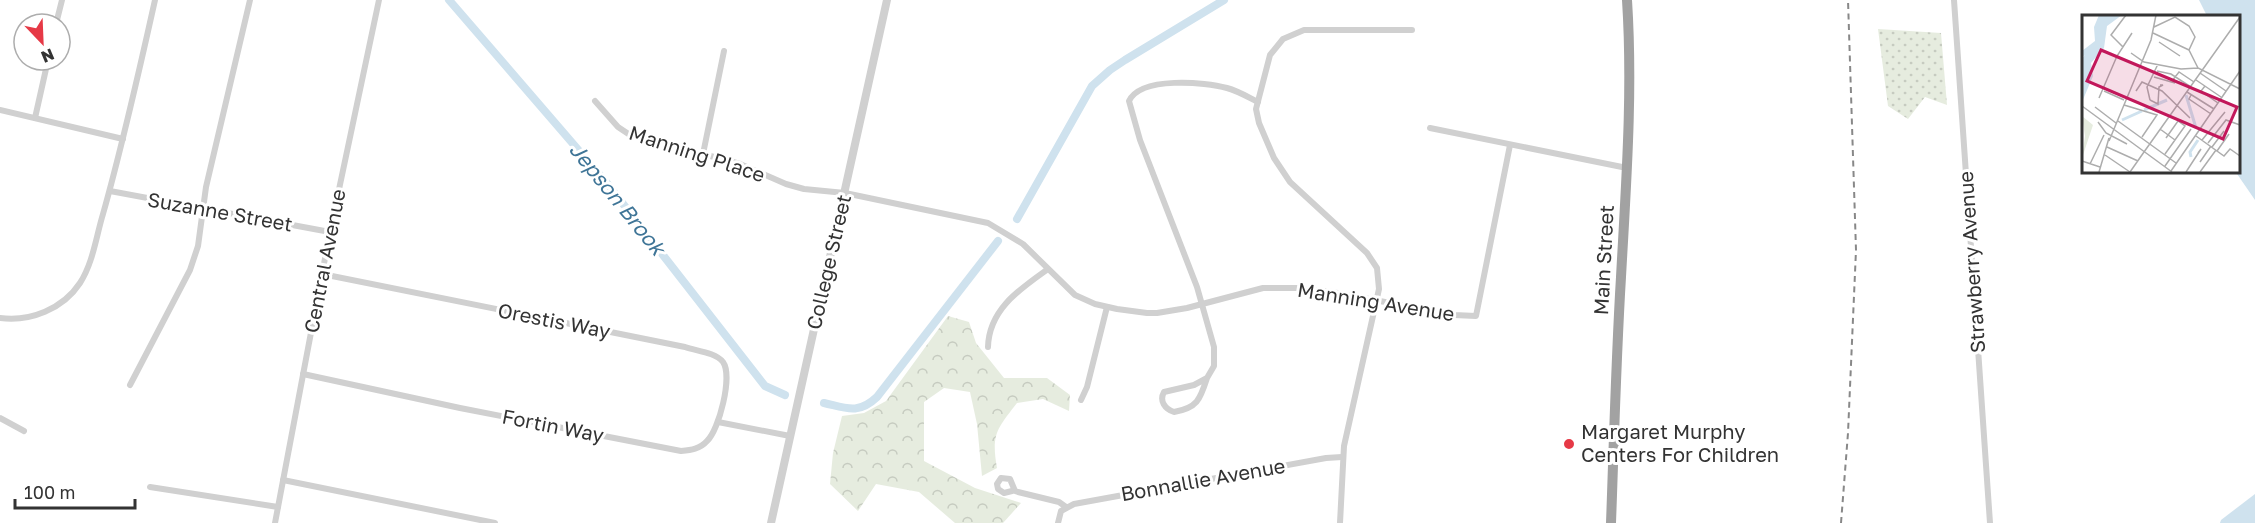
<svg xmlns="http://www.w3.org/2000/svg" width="2255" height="523" font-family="'Golos Text',sans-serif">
<defs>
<pattern id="grass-dots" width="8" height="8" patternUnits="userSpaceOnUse" patternTransform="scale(1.5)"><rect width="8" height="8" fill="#e6ecdf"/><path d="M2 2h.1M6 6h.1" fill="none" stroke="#c6cbc0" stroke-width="1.8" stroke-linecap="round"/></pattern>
<pattern id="forest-crowns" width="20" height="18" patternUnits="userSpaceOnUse" patternTransform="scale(1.5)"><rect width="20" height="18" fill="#e6ecdf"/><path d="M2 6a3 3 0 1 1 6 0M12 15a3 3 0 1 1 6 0" fill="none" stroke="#c6cbc0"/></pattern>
</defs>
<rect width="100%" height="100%" fill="#fff"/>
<path fill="url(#grass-dots)" d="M1878,29L1941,33L1947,105L1925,97L1908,119L1888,106Z"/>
<path fill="url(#forest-crowns)" d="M948,316L969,322L976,343L1004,378H1047L1070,395L1069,411L1043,399L1017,403C997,429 991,434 997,468L982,476L977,424L970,392L944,388L924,402V461L975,488L1021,503L1003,523H955L919,492L876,484L858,511L830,484L833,453L842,416L864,413L886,401Z"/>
<g fill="#cfe2ee">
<path d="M2199,0H2255V200L2235,171H2238V16H2207Z"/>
<path d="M2255,494V523H2220L2221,520Z"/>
</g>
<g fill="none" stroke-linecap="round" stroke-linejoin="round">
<g stroke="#cfe2ee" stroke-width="8">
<path d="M449,0L606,182L765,386L785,395"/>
<path d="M1017,219L1092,86L1110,70L1125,60L1224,0"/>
<path d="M824,403C846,408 858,415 877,397L998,241"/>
</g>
<g stroke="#d0d0d0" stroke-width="6">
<path d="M1954,0L1990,523"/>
<path d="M56,24L62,0"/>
<path d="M595,101L618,127L630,135L648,142L719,158L740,164L786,184L804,189L845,193L988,223L1023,244L1075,295L1095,304L1117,309L1147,313H1157L1187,308L1263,288H1297L1332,292L1454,315L1476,316L1510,145"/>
<path d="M0,110L123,139"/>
<path d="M35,118L48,60"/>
<path d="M1430,128L1627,168"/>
<path d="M703,154L724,51"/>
<path d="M110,191L330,232"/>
<path d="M0,318C30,322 63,309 80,283C93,263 96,237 103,214C123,143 139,72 155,0"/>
<path d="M988,347C989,309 1020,289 1048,269"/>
<path d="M303,374L460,408L681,451C691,450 700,449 707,441C719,430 733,376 723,362C715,352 696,351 685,347L322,274"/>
<path d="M1207,378C1200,400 1197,408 1174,412C1165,409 1159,401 1164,392L1194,385L1207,378L1214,366V347L1197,287L1140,140L1129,101C1141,76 1205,82 1227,88C1238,91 1248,97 1258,102"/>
<path d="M130,385L190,270L198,246L206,187L250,0"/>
<path d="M1081,400L1087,387L1107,307"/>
<path d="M0,418L24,431"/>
<path d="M718,422L790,436"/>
<path d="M283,480L495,523"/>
<path d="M150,487L278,507"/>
<path d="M1012,491L1004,493L998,489L997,484L1001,478L1010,479L1015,491L1018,492L1059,502L1066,507"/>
<path d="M275,523L330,232L379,0"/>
<path d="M1058,523L1061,511L1074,504L1326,458L1342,457"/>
<path d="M1340,523L1344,446L1379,289L1377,268L1367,253L1290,182L1274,158L1259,123L1256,109L1270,55L1283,39L1304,30H1412"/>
</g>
<path stroke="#d0d0d0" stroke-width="8" d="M771,523L887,0"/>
<path stroke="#a2a2a2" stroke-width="10" d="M1611,523C1614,441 1616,359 1621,277C1626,185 1633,92 1627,0"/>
<path stroke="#888" stroke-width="2" stroke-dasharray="6 4.5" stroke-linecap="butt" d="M1841,523L1848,433L1856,250L1848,0"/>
</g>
<circle fill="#e63946" stroke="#fff" stroke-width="2" cx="1569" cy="444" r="6"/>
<g text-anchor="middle" stroke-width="6" stroke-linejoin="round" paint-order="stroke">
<g font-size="20" fill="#333" stroke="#fff">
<text transform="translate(697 154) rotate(18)" y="7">Manning Place</text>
<text transform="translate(220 212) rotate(10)" y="7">Suzanne Street</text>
<text transform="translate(1604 260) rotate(-87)" y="7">Main Street</text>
<text transform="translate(325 261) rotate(-79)" y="7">Central Avenue</text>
<text transform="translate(829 262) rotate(-77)" y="7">College Street</text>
<text transform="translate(1972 262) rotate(-94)" y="7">Strawberry Avenue</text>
<text transform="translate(1376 302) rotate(9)" y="7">Manning Avenue</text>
<text transform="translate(554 321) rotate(11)" y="7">Orestis Way</text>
<text transform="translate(553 426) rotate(11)" y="7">Fortin Way</text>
<text transform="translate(1203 480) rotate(-10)" y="7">Bonnallie Avenue</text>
</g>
<g font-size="20" fill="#333" stroke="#fff" text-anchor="start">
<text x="1581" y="439">Margaret Murphy<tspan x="1581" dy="23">Centers For Children</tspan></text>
</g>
<g font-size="21" font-style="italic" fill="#3f7597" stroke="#fff">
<text transform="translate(617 199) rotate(51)" y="7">Jepson Brook</text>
</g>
</g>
<g transform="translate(2082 15)">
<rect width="158" height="158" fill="#fff"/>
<path d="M0,101L11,110L0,143L3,121Z" fill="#e6ecdf"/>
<path d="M17,0H40L25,11L22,33L9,48L11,61L0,87V43L3,40L0,42V36L13,26L12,12Z" fill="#cfe2ee"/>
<path fill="none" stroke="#cfe2ee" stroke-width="3" d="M104,80L114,113M62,95L85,85M40,105L60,96M109,142L108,137L116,125"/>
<path fill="none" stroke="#adadad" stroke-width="1.5" d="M72,12L93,2L107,11L113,22L107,35L116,53L158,74M71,18L107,35M77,27L98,41M41,32L29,20L44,0M49,38L62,47L99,54L116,53M75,56L89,59L109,72M118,58L144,76M72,62L93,68M114,65L139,82M90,66L97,57L112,67M123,71L119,76L136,88M22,76L42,85M54,76L60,67L80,76L108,103M105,77L132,94M109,80L107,84L129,99M17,83L35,41L50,18M68,85L65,72L76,49M68,85L76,89L77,72L81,70H78M42,90L75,100L60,122M0,91L90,157M13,92L34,108M36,106L94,148M16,107L24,118L45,129M78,114L93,125M114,121L142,141L148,134L158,141M120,125L143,97M27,126L69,25L74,0M126,128L144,105L158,110M25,132L56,146M130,132L142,116M135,136L147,119M62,137L158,2M83,139L103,111L96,106L84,123M23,140L48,157M0,146L18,152M118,147L129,131M8,149L22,120M83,151L109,114M89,156L158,56M17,157L27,123M48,157L62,137M104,157L119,134L116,138M118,157L134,135"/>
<path fill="#c2185b" fill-opacity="0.15" stroke="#c2185b" stroke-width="3" d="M19,35L155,92L141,124L5,66Z"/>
<rect width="158" height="158" fill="none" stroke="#333" stroke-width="3"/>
</g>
<g transform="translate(42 42) rotate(157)"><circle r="28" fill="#ffffff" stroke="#adadad" stroke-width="1.5"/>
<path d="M0-4.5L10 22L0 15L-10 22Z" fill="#e63946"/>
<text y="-9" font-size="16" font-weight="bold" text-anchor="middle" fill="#333333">N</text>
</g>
<path d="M15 499v9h120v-9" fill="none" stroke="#333333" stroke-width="3"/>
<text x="24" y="499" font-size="18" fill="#333333" stroke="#ffffff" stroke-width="4.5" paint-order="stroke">100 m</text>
</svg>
